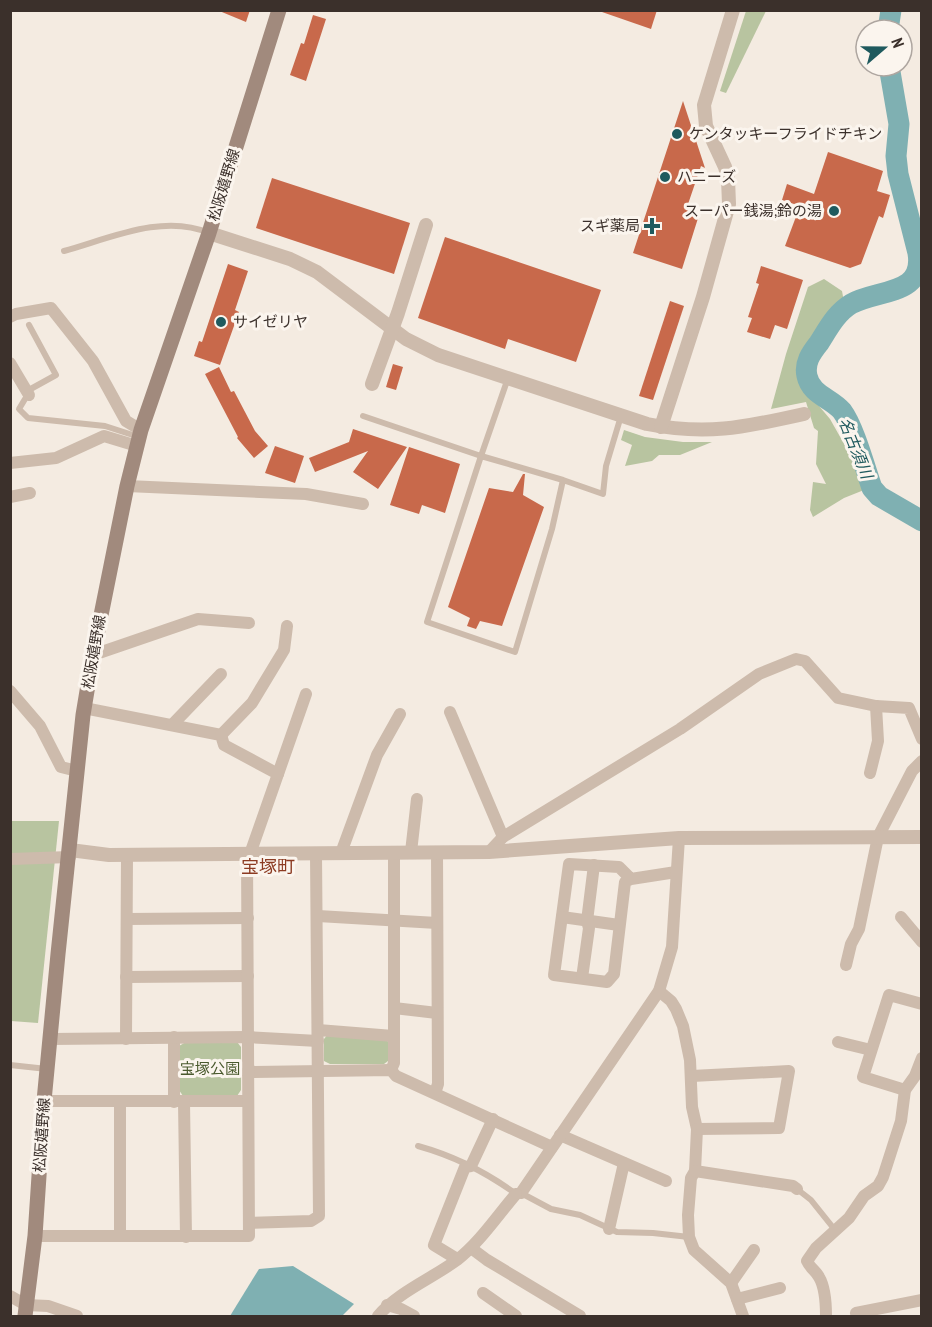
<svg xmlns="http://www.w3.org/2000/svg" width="932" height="1327" font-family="'PT Sans Narrow','Noto Sans JP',sans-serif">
<rect width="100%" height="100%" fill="#f4ebe1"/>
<g fill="#b8c4a0">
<path d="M746,11H766L726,93L720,91Z"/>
<path d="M824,279L842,291L844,302L805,348L798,373L803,387L830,419L869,488L844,498L813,517L810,510L813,482L826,484L816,464L818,431L814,428L806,402L771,409L786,354L808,287Z"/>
<path d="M624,430L645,437L683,442H712L680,455H659L652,461L625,466L632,445L621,440Z"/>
<path d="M10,821H59L38,1023L11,1021Z"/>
<path d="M328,1034L386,1039L389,1043L388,1061L384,1064H330L324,1061V1039Z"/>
<path d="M186,1042H237L241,1047V1090L237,1096H183L179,1090V1046Z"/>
</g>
<path fill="#7fb0b2" d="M293,1266L354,1304L342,1316H230L259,1269Z"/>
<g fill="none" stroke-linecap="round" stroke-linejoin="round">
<g stroke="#7fb0b2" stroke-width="21">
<path d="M888,30L891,10"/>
<path d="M889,66L899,124L896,156L898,174L918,253C925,296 877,289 851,304C836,313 828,329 819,343C811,353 804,363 807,376C811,395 831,398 842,411C854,427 865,468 872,488L879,496L922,521"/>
</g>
</g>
<g fill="#c8694b">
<path d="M217,10H250L246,22Z"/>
<path d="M602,10H657L651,29L602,12Z"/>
<path d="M313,15L326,19L306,81L290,75L301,43L304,44Z"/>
<path d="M683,101L705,168L701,166L686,210L699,215L682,269L633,253Z"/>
<path d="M828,152L883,171L877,191L890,195L883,218L879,216L861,264L850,268L785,246L800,206L782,200L787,184L814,194Z"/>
<path d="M272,178L410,223L394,274L256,228Z"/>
<path d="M445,237L601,290L576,362L508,339L505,349L418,318Z"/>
<path d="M228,264L248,271L235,310L239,312L220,365L194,356L199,341L202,342Z"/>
<path d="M761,266L803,280L787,329L775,325L770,339L747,332L752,318L748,317L759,284L756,283Z"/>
<path d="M670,301L684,306L653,400L639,396Z"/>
<path d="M393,364L403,367L396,390L386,387Z"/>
<path d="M219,367L231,392L234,391L255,431L268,446L254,458L237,438L238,437L205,374Z"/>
<path d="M353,429L407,447L378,489L353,472L368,451L315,472L309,458L349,442Z"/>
<path d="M275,446L304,456L295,483L265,473Z"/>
<path d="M409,447L460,464L445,513L422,505L419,514L390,505Z"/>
<path d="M523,474H525L523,495L544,507L502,626L480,621L476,629L467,626L470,618L448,607L489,488L513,492Z"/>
</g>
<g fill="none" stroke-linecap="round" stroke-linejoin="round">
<g stroke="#cdbbac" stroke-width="6">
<path d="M64,251C108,239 163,213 209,233"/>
<path d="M27,391L56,375L29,325"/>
<path d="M25,399L19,409L28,418L105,426L139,437"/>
<path d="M363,416L481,456L508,378"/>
<path d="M563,480L481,456L427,622L515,652L552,529L563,480L603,494L606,466L621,416"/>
<path d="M10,1065L47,1069"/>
<path d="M418,1146C454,1156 486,1172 516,1194L517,1191L521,1193L551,1209L580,1215L617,1232L653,1233L689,1237"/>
<path d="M797,1189L811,1200L835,1230"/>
</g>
<g stroke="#cdbbac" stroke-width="12">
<path d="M10,317L16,314L51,308L93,361L126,421L141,430"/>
<path d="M10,363L29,395"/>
<path d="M10,463L56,458L104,436L137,446"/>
<path d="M127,486L306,494L363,504"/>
<path d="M10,497L30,493"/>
<path d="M93,655L198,619L249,623"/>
<path d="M10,691L40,726L61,767L77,771"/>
<path d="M84,708L221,735L224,745L278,774L250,854"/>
<path d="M450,712L503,837"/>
<path d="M172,725L221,674"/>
<path d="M221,735L252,703L284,650L287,626"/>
<path d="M870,773L878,741L876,706"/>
<path d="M278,774L306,694"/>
<path d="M411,852L417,799"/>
<path d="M489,852L503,837L680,729L759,674L796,659L805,661L838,698L876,706L909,708L922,739"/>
<path d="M341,853L377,755L400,714"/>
<path d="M10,859L70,857"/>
<path d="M631,879L619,867L569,864L554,975L607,982L614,974L625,882L631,879L676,872"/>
<path d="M318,916L437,923"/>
<path d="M562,917L619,925"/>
<path d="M901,917L922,942"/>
<path d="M127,919L248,918"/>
<path d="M846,965L851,944L859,929L878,837L912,771L922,761"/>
<path d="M126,977L248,976"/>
<path d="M582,978L589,928L587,921L594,865"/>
<path d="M659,991L671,1001L676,1009L683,1026L690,1060L692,1107L697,1129L695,1171L691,1178L688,1215L689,1237L694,1250L731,1283L743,1316"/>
<path d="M394,1008L437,1013"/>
<path d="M318,1030L393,1036"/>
<path d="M174,1037V1102"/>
<path d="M51,1039L247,1037L318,1041"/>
<path d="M126,1039L127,855"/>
<path d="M838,1042L871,1050"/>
<path d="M391,1070L394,1063V852"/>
<path d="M247,1072L391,1070L396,1076L552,1147"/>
<path d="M692,1076L789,1071L779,1128L697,1129"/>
<path d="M905,1090L863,1077L889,995L922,1004"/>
<path d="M435,1093L438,1084L437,852"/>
<path d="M44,1101H247"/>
<path d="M120,1102V1236"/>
<path d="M184,1102L186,1237"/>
<path d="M560,1135L666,1181"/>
<path d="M695,1171L793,1186L797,1189"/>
<path d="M521,1193L659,991L672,947L679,838"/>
<path d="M250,1223L311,1221L319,1216L316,854"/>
<path d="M609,1229L624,1163"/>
<path d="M35,1236H249L247,854"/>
<path d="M471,1248L487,1260L580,1316"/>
<path d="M457,1259L434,1245L465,1167L471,1166L493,1119"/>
<path d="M731,1283L754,1250"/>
<path d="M483,1293L516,1316"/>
<path d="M10,1296L26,1305L48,1306L77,1316"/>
<path d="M737,1299L780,1288"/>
<path d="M387,1305L401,1309L414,1316"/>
<path d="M378,1316C398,1292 431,1279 457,1260C480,1242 497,1216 516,1194"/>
<path d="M826,1316C826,1305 825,1287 819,1277C816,1271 810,1268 807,1261L816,1248L849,1218L864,1196L878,1186L883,1177L901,1121L905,1090L915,1076L922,1058"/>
<path d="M857,1316L856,1313L922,1300"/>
</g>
<g stroke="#cdbbac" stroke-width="14">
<path d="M209,233L290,259L317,272L406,339L438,355L647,424C708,436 745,427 804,414"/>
<path d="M372,384L398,313L426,225"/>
<path d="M661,427L703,297L729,204L728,179L725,167L706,126L704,105L733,10"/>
<path d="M70,850L109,855L489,852L679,838L922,837"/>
</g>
<path stroke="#a18a7d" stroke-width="15" d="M25,1316L35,1236L44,1101L58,954L83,715L93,655L127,486L141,430L209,233L279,10"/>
</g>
<g fill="#1f5a5e" stroke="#fbf5ee" stroke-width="2">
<circle cx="677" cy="134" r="6"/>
<circle cx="665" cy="177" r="6"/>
<circle cx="834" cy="211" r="6"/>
<path d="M649 217h6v6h6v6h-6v6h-6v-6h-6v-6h6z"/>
<circle cx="221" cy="322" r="6"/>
</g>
<g text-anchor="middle" stroke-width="6" stroke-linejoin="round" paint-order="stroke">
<g font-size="15" fill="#3b302b" stroke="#fbf5ee" text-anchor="start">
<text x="689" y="139">ケンタッキーフライドチキン</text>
<text x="677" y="182">ハニーズ</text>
<text x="822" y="216" text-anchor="end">スーパー銭湯;鈴の湯</text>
<text x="640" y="231" text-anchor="end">スギ薬局</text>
<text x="233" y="327">サイゼリヤ</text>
</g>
<g font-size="15" fill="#3b302b" stroke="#fbf5ee">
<text transform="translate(224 185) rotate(-73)" y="5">松阪嬉野線</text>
<text transform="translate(94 652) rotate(-80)" y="5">松阪嬉野線</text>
<text transform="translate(42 1135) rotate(-86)" y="5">松阪嬉野線</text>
</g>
<g font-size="15" fill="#4a5a2e" stroke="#fbf5ee">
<text x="210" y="1074">宝塚公園</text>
</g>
<g font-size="16" font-style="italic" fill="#1f5a5e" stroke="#fbf5ee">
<text transform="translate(856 448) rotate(68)" y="6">名古須川</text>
</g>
<g font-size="18" fill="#8c3b22" stroke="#fbf5ee">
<text x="268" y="873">宝塚町</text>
</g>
</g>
<rect width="932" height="1327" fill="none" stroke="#3b302b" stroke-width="24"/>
<g transform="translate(884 48) rotate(70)"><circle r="28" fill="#fbf5ee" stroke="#aea6a0" stroke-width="1.5"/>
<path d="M0-4.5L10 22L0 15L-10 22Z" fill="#1f5a5e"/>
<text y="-9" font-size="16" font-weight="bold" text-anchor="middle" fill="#3b302b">N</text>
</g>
</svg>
